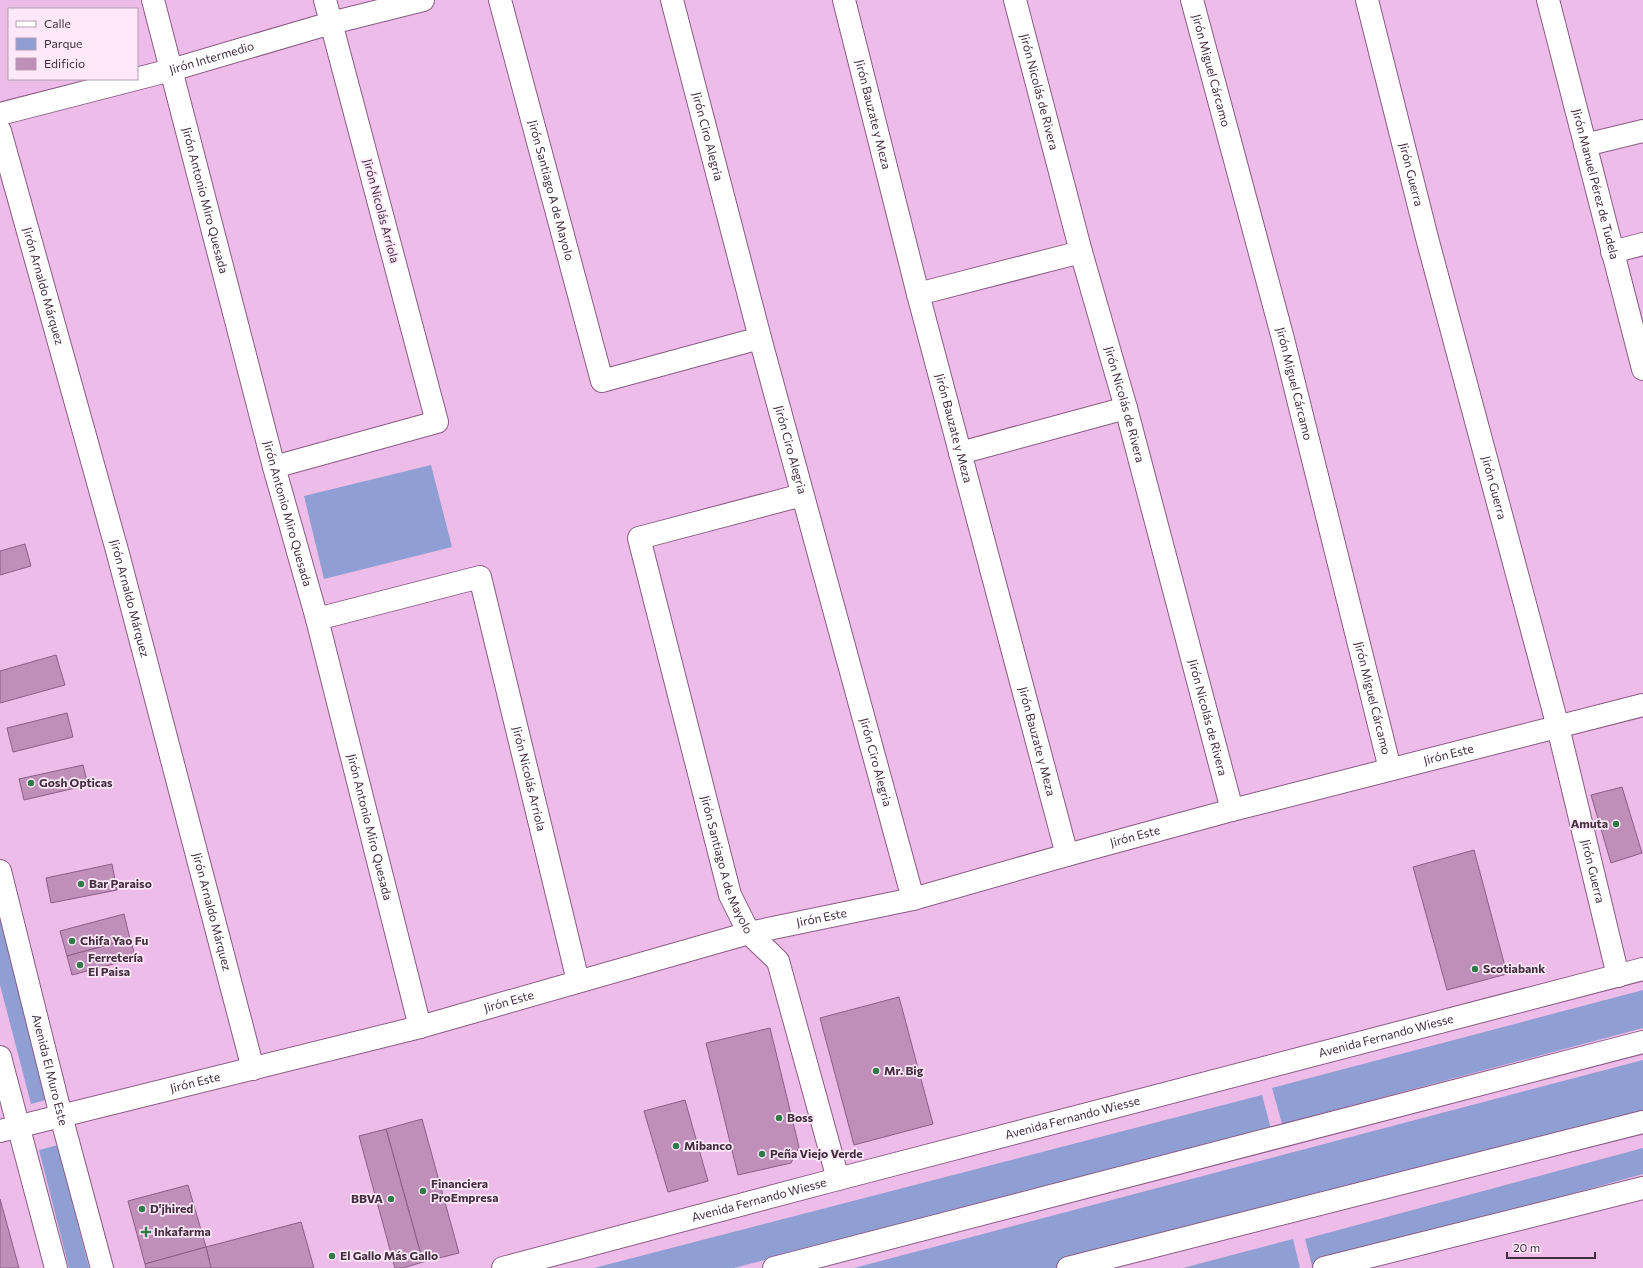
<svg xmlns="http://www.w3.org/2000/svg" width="1643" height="1268" font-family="Commissioner,sans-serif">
<rect width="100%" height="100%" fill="#eebce8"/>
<g fill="#8f9fd3">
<path d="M431,465L452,547L324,579L304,496Z"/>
<path d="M0,909L49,1099L31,1104L0,985Z"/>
<path d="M1643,990V1028L1282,1124L1272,1088Z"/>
<path d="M1643,1060V1116L1056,1268H854Z"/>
<path d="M1262,1095L1271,1129L734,1268H594Z"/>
<path d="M58,1145L89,1268H69L39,1150Z"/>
<path d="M1643,1148V1174L1312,1266L1305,1239Z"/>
<path d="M1293,1239L1300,1268H1183Z"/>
</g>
<g fill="#bf8fb9" stroke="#8b5e86">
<path d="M25,544L31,566L0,575V551Z"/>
<path d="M56,655L65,685L0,703V671Z"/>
<path d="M67,713L73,737L13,752L7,728Z"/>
<path d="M83,765L88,785L24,800L19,779Z"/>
<path d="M1622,787L1642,853L1611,863L1591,795Z"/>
<path d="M1474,850L1507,974L1447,990L1413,867Z"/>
<path d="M112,864L117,890L51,903L46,878Z"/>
<path d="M124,914L130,939L67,956L60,931Z"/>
<path d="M130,939L136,958L72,975L67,956Z"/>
<path d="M899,997L933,1124L854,1145L820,1018Z"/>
<path d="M770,1028L799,1147L791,1163L738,1175L706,1043Z"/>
<path d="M685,1100L708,1181L668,1192L644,1111Z"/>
<path d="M422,1119L459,1253L423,1262L386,1129Z"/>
<path d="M386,1129L423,1262L403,1268H395L359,1136Z"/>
<path d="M188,1185L206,1247L145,1264L128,1201Z"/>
<path d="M0,1199L19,1268H0Z"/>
<path d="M301,1222L314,1268H211L206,1247Z"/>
<path d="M206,1247L211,1268H146L145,1264Z"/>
</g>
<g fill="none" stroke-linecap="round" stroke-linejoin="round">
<defs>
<g id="street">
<path id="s1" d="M153,0L274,467L317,619L420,1027"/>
<path id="s2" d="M500,0L602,381L760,338"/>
<path id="s3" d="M672,0L760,338L913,899"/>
<path id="s4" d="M844,0L918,294L1067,855"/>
<path id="s5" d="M1015,0L1081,252L1126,408L1232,810"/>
<path id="s6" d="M1192,0L1282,335L1390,769"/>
<path id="s7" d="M1367,0L1427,238L1558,727L1618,976"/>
<path id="s8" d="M1548,0L1643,369"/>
<path id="s9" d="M0,131L118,554L253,1069"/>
<path d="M1585,145L1643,131"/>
<path d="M1612,252L1643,244"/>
<path d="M918,294L1081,252"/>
<path d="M960,453L1126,408"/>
<path d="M274,467L437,422L325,0"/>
<path id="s10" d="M802,495L639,538L730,895L749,933L778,961L838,1179"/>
<path id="s11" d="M317,619L480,577L578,981"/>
<path id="s12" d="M0,1131L420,1027L749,933L913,899L1067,855L1232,810L1643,705"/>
</g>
<g id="secondary">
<path id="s13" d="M0,114L171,70L331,23L423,0"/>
<path id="s14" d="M0,871L61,1116L102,1268"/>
<path d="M0,1057L56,1268"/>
<path id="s15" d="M503,1268L838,1179L1643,969"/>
<path d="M1324,1268L1643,1188"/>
</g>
<g id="primary">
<path d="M774,1268L1643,1042"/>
<path d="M1068,1268L1643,1122"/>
</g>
</defs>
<use href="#street" stroke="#895c84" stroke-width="24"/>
<use href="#secondary" stroke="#895c84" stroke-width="24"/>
<use href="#primary" stroke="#895c84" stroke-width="24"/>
<use href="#street" stroke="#fff" stroke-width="22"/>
<use href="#secondary" stroke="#fff" stroke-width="22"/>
<use href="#primary" stroke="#fff" stroke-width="22"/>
</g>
<g fill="#317a47" stroke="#fde8fa" stroke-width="1.5">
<circle cx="31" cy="783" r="4"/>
<circle cx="1616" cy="824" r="4"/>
<circle cx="81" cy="884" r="4"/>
<circle cx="72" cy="941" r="4"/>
<circle cx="80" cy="965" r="4"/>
<circle cx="1475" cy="969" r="4"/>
<circle cx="876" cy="1071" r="4"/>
<circle cx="779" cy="1118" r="4"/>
<circle cx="676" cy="1146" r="4"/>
<circle cx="762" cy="1154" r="4"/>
<circle cx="423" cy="1191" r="4"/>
<circle cx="391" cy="1199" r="4"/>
<circle cx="142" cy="1209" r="4"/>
<path d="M144 1226h4v4h4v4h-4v4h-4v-4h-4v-4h4z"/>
<circle cx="332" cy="1256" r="4"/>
</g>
<g text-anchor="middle" stroke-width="3.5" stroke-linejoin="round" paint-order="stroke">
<g font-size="12" fill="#422e3f" stroke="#fde8fa">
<text dy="4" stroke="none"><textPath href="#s13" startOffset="219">Jirón Intermedio</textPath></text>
<text dy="4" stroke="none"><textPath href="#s6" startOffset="73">Jirón Miguel Cárcamo</textPath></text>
<text dy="4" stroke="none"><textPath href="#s5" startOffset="95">Jirón Nicolás de Rivera</textPath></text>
<text dy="4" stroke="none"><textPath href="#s4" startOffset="118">Jirón Bauzate y Meza</textPath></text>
<text dy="4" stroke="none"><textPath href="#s3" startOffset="141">Jirón Ciro Alegria</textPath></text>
<text dy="4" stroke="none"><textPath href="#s7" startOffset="180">Jirón Guerra</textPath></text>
<text dy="4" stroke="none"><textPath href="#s8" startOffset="190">Jirón Manuel Pérez de Tudela</textPath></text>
<text dy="4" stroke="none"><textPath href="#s2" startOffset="197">Jirón Santiago A de Mayolo</textPath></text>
<text dy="4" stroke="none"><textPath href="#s1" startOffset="207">Jirón Antonio Miro Quesada</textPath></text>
<text transform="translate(381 211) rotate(75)" y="4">Jirón Nicolás Arriola</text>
<text dy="4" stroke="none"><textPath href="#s9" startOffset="161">Jirón Arnaldo Márquez</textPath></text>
<text dy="4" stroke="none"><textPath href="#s6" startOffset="397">Jirón Miguel Cárcamo</textPath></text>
<text dy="4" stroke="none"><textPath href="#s5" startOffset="419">Jirón Nicolás de Rivera</textPath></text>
<text dy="4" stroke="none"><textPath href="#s4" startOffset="442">Jirón Bauzate y Meza</textPath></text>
<text dy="4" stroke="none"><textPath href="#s3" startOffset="465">Jirón Ciro Alegria</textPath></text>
<text dy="4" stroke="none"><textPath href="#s7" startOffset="504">Jirón Guerra</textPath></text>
<text dy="4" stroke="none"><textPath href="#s1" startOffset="531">Jirón Antonio Miro Quesada</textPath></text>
<text dy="4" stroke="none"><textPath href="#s9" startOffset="485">Jirón Arnaldo Márquez</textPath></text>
<text dy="4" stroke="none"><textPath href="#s6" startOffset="721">Jirón Miguel Cárcamo</textPath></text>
<text dy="4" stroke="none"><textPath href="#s5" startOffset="743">Jirón Nicolás de Rivera</textPath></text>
<text dy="4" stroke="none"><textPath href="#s4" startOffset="766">Jirón Bauzate y Meza</textPath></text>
<text dy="4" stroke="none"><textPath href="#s12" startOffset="1497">Jirón Este</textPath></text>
<text dy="4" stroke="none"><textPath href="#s3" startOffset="789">Jirón Ciro Alegria</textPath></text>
<text dy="4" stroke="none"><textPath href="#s11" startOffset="376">Jirón Nicolás Arriola</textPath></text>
<text dy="4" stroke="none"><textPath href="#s1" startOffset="855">Jirón Antonio Miro Quesada</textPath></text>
<text dy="4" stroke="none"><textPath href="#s12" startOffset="1173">Jirón Este</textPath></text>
<text dy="4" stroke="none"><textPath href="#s10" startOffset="507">Jirón Santiago A de Mayolo</textPath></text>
<text dy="4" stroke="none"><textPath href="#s7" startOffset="900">Jirón Guerra</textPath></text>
<text dy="4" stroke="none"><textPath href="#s9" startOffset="809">Jirón Arnaldo Márquez</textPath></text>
<text dy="4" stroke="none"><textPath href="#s12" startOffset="849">Jirón Este</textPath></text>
<text dy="4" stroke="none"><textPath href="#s12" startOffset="525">Jirón Este</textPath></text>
<text dy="4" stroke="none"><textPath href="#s15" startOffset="913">Avenida Fernando Wiesse</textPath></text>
<text dy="4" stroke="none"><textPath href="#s14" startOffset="205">Avenida El Muro Este</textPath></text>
<text dy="4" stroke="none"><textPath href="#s12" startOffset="201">Jirón Este</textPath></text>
<text dy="4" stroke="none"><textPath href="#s15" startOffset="589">Avenida Fernando Wiesse</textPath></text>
<text dy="4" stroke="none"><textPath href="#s15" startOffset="265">Avenida Fernando Wiesse</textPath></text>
</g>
<g font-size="12" font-weight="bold" fill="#422e3f" stroke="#fde8fa" text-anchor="start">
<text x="39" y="787">Gosh Opticas</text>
<text x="1608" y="828" text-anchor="end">Amuta</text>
<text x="89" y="888">Bar Paraiso</text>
<text x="80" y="945">Chifa Yao Fu</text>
<text x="88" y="962">Ferretería<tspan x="88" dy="14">El Paisa</tspan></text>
<text x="1483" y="973">Scotiabank</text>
<text x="884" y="1075">Mr. Big</text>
<text x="787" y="1122">Boss</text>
<text x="684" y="1150">Mibanco</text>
<text x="770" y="1158">Peña Viejo Verde</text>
<text x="431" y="1188">Financiera<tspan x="431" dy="14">ProEmpresa</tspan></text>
<text x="383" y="1203" text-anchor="end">BBVA</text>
<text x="150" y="1213">D'jhired</text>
<text x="154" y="1236">Inkafarma</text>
<text x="340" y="1260">El Gallo Más Gallo</text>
</g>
</g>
<rect x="8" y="8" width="130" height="72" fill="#fde8fa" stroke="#b29eaf"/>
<rect x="16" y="21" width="20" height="6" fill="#ffffff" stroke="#b29eaf"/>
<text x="44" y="28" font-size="12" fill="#422e3f">Calle</text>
<rect x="16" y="38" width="20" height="12" fill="#8f9fd3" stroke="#b29eaf"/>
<text x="44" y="48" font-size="12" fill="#422e3f">Parque</text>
<rect x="16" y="58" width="20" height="12" fill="#bf8fb9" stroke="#b29eaf"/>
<text x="44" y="68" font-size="12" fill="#422e3f">Edificio</text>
<path d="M1507 1252v6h88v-6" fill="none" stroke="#422e3f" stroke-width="2"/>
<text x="1513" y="1252" font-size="12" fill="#422e3f" stroke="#fde8fa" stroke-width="3" paint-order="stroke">20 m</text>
</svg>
